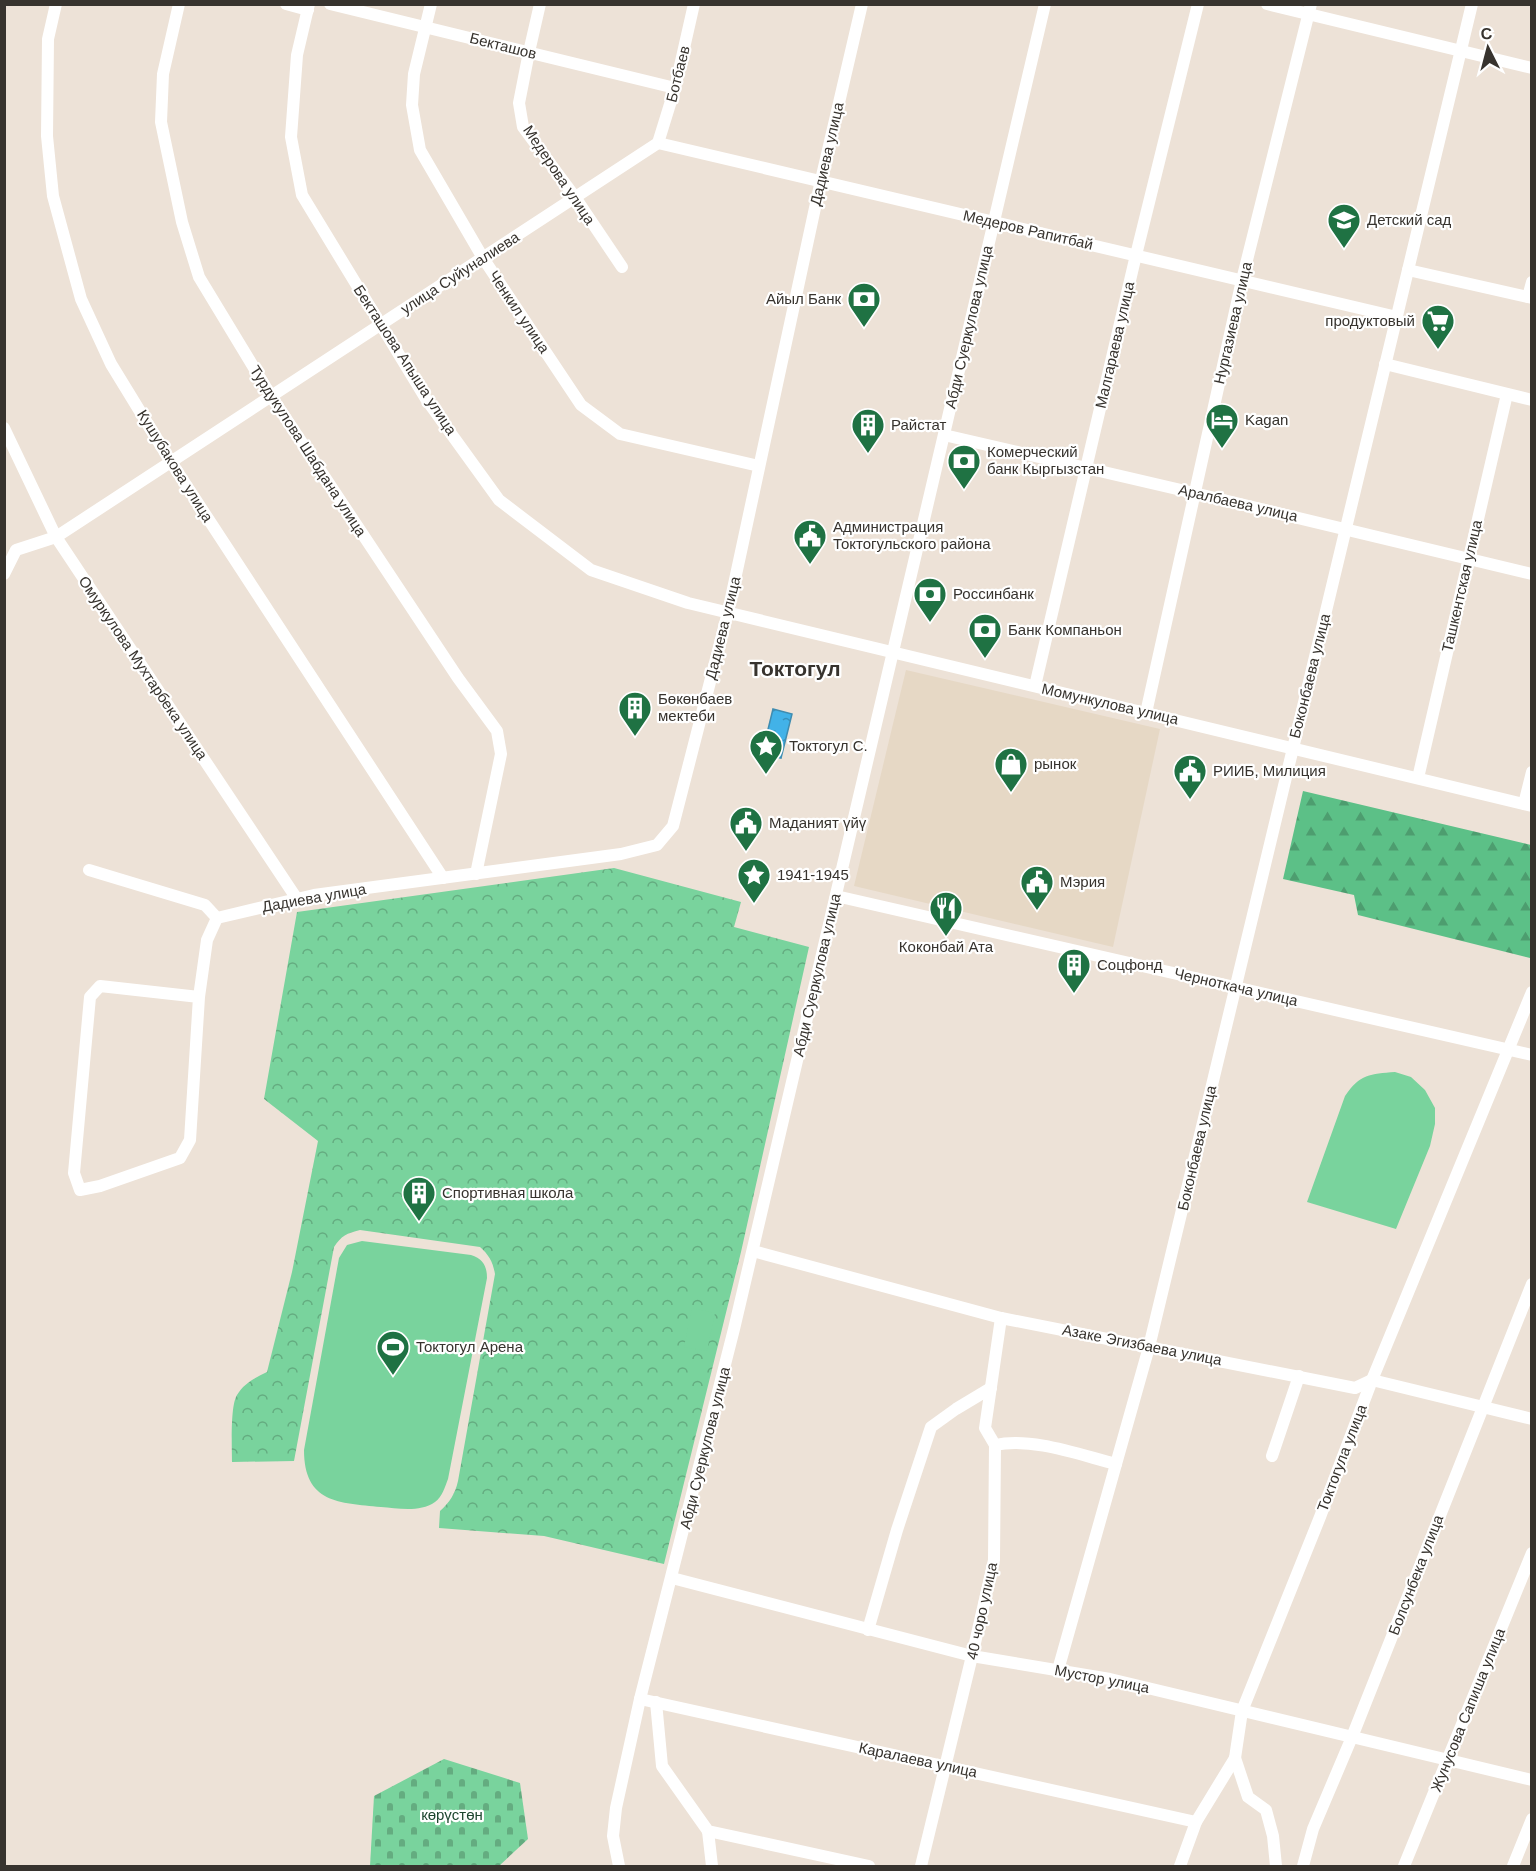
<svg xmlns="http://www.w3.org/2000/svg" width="1536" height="1871" font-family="Arial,sans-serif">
<defs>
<pattern id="forest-firs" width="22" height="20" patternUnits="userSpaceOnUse" patternTransform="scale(1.5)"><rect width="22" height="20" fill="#5cc087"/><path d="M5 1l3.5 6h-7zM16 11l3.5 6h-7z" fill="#4d9d6f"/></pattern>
<pattern id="cemetery-stones" width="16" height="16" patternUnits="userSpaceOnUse" patternTransform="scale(1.5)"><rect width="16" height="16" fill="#79d39d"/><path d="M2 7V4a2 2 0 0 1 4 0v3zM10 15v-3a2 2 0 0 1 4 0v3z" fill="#64ac80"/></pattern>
<pattern id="park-crowns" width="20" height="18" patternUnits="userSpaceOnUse" patternTransform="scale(1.5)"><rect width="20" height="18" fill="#79d39d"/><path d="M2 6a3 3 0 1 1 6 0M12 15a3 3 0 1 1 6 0" fill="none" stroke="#64ac80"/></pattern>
<pattern id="water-ripples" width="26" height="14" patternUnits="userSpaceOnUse" patternTransform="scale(1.5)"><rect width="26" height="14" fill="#42b2e8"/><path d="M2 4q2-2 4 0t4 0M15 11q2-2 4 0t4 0" fill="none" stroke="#3891bc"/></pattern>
</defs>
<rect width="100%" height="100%" fill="#ede2d7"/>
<path fill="#e6d8c5" d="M906,670L1160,729L1113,947L854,886Z"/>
<path fill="url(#forest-firs)" d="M1303,791L1531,845L1530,958L1358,915L1354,895L1283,879Z"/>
<path fill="url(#cemetery-stones)" d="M444,1759L520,1783L528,1839L499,1866H370L374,1796Z"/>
<path fill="url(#park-crowns)" d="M614,868L741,902L734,927L809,947L741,1252L664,1564L544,1536L439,1528L440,1511C450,1502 455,1494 458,1481L495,1274C493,1262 489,1255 480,1247L360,1230C347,1233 341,1236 334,1247L294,1461L232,1462C232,1448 230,1406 237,1395C244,1383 255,1378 267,1372L292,1272L318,1141L264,1099L297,912Z"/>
<g fill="#79d39d">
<path d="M1395,1072L1411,1077L1425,1090L1435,1108V1124L1430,1146L1396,1229L1307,1202L1345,1096C1360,1074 1370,1074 1395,1072Z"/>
<path d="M362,1241L471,1255C483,1259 487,1266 487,1278L448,1479C445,1487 442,1497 435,1502C419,1513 397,1508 381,1507C339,1503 304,1503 304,1450L339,1258L347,1245Z"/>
<path d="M692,1308L715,1313L707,1351L684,1347Z"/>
</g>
<path fill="url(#water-ripples)" stroke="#3f8cb0" stroke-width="1.5" d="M773,709L792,714L781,758L762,754Z"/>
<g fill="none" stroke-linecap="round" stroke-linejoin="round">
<g stroke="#fff" stroke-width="12">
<path d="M56,4L48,39L47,136L53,196L81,299L111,364L171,462L443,878"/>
<path d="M179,4L163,74L161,122L182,222L199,277L271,396L458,678L497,731L501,754L476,874"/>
<path d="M286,4L308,10"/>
<path d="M309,4L297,55L291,137L302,195L426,399L499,500L591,570L688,603L1532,806"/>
<path d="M330,4L675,88"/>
<path d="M431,4L414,74L412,105L420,150L483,258L581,405L620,434L759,466"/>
<path d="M540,4L529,52L519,103L523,127L575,197L622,267"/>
<path d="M1267,4L1532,68"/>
<path d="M658,143L1397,317"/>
<path d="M658,143L675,88L694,4"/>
<path d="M1408,270L1532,298"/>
<path d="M1528,297L1532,282"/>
<path d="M1385,364L1532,400"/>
<path d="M4,428L56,537L297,899"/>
<path d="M944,435L1194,493L1532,574"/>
<path d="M4,574L16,550L56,537L658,143"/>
<path d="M1035,686L1136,255L1198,4"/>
<path d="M1146,713L1242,280L1311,4"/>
<path d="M1418,778L1507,394"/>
<path d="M1524,804L1532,772"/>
<path d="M89,870L205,905L217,918"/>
<path d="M836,896L1532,1055"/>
<path d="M217,918L314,895L621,854L657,845L673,826L728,612L821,180L862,4"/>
<path d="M199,997L100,986L90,997L74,1173L80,1190L100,1186L180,1158L190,1140L199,997L207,940L217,918"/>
<path d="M753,1251L1001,1318L1355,1388L1372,1380L1532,1419"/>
<path d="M995,1445C1032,1437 1080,1455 1116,1464"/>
<path d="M1272,1456L1299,1376"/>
<path d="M672,1578L972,1656L1110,1679L1532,1780"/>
<path d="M868,1630L897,1530L931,1427L956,1409L991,1388"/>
<path d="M1058,1670L1149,1347L1472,4"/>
<path d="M640,1699L1196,1822"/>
<path d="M656,1702L662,1766L708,1831L869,1866"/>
<path d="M1235,1758L1248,1797L1266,1810L1273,1836L1276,1866"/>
<path d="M708,1831L712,1866"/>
<path d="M619,1866L613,1836L616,1808L640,1699L734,1329L1045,4"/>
<path d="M921,1866L972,1656L994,1560L995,1445L985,1428L1001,1318"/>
<path d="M1180,1866L1196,1822L1235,1758L1242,1711L1320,1517L1372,1380L1532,992"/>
<path d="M1303,1866L1313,1829L1352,1737L1532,1284"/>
<path d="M1404,1866L1532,1553"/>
<path d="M1513,1866L1532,1819"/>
</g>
</g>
<defs>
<symbol id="school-pin" viewBox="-11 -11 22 30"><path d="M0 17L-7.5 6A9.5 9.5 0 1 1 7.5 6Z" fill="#1f7243" stroke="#fff"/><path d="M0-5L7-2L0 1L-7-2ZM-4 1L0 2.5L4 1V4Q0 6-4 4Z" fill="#fff"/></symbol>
<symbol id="bank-pin" viewBox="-11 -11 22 30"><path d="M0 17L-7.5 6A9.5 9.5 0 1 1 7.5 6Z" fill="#1f7243" stroke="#fff"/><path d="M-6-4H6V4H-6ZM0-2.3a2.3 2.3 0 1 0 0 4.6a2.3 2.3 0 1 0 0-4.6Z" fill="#fff"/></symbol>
<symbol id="supermarket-pin" viewBox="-11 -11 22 30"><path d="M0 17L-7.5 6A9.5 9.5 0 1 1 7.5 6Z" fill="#1f7243" stroke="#fff"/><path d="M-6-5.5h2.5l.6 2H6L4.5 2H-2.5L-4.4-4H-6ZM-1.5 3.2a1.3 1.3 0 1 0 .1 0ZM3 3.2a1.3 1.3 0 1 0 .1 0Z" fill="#fff"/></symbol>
<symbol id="hotel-pin" viewBox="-11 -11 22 30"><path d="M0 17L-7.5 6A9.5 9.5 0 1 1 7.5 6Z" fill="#1f7243" stroke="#fff"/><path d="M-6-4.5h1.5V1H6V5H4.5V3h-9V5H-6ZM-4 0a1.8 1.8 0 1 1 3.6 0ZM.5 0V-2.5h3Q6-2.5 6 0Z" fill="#fff"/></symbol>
<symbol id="building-pin" viewBox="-11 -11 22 30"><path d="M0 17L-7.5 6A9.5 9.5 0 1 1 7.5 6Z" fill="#1f7243" stroke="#fff"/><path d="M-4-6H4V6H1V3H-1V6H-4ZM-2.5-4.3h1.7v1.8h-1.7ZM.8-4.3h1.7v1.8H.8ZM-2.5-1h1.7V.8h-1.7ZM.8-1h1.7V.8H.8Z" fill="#fff"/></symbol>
<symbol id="civic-pin" viewBox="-11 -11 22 30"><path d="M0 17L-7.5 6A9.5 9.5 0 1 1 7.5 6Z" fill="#1f7243" stroke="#fff"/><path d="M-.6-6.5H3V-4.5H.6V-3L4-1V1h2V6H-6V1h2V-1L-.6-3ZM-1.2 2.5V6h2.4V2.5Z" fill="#fff"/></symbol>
<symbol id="sight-pin" viewBox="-11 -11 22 30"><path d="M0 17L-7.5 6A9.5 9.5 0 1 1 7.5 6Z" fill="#1f7243" stroke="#fff"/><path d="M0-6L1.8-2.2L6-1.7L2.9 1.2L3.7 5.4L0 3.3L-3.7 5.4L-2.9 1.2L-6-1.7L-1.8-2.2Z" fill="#fff"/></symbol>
<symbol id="shop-pin" viewBox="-11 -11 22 30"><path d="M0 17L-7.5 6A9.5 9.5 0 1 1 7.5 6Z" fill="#1f7243" stroke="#fff"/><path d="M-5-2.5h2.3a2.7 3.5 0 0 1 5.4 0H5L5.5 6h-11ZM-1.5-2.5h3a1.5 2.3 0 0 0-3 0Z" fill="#fff"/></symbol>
<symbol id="restaurant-pin" viewBox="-11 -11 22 30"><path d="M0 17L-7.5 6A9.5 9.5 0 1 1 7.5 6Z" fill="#1f7243" stroke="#fff"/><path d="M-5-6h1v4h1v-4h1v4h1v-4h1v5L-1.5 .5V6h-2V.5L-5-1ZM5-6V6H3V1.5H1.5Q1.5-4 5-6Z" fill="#fff"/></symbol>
<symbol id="stadium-pin" viewBox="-11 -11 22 30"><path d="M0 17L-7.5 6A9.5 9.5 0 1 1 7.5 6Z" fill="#1f7243" stroke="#fff"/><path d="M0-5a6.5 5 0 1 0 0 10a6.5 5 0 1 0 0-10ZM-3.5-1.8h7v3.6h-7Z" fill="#fff"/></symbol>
</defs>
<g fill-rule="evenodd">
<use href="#school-pin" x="1325" y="201" width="38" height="52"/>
<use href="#bank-pin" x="845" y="280" width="38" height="52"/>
<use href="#supermarket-pin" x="1419" y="302" width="38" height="52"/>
<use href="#hotel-pin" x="1203" y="401" width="38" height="52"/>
<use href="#building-pin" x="849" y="406" width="38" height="52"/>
<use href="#bank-pin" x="945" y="442" width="38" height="52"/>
<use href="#civic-pin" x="791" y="517" width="38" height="52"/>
<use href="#bank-pin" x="911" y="575" width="38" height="52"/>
<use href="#bank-pin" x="966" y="611" width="38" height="52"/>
<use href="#building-pin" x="616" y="689" width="38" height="52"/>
<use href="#sight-pin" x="747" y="727" width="38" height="52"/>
<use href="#shop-pin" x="992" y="745" width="38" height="52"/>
<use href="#civic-pin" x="1171" y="752" width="38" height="52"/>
<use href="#civic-pin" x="727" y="804" width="38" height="52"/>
<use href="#sight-pin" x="735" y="856" width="38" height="52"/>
<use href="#civic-pin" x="1018" y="863" width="38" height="52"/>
<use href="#restaurant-pin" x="927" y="889" width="38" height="52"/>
<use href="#building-pin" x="1055" y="946" width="38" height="52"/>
<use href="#building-pin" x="400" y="1174" width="38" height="52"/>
<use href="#stadium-pin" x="374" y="1328" width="38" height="52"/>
</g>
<g text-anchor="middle" stroke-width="4.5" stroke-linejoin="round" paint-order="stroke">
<g font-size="15" fill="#37332e" stroke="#fff">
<text transform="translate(503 46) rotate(14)" y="5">Бекташов</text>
<text transform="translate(678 74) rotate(-76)" y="5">Ботбаев</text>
<text transform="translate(827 154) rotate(-77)" y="5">Дадиева улица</text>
<text transform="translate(559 175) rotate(56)" y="5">Медерова улица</text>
<text transform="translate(1028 230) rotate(13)" y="5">Медеров Рапитбай</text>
<text transform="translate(460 273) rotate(-33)" y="5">улица Суйуналиева</text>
<text transform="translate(519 312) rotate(56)" y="5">Ченкил улица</text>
<text transform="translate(1233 323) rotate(-77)" y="5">Нургазиева улица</text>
<text transform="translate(969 327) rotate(-77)" y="5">Абди Суеркулова улица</text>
<text transform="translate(1115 345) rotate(-77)" y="5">Малгараева улица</text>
<text transform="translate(405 360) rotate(57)" y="5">Бекташова Апыша улица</text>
<text transform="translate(308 451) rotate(57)" y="5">Турдукулова Шабдана улица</text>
<text transform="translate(175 466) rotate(58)" y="5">Кушубакова улица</text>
<text transform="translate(1238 503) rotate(13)" y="5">Аралбаева улица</text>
<text transform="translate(1462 586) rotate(-77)" y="5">Ташкентская улица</text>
<text transform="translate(723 628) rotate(-76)" y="5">Дадиева улица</text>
<text transform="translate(143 668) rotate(56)" y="5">Омуркулова Мухтарбека улица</text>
<text transform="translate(1310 676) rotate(-76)" y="5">Боконбаева улица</text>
<text transform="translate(1110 704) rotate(13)" y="5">Момункулова улица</text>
<text transform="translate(314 898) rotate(-10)" y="5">Дадиева улица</text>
<text transform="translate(817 975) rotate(-77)" y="5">Абди Суеркулова улица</text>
<text transform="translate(1236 987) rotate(13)" y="5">Черноткача улица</text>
<text transform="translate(1197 1148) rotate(-77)" y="5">Боконбаева улица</text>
<text transform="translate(1142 1345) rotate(11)" y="5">Азаке Эгизбаева улица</text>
<text transform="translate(705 1448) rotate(-76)" y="5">Абди Суеркулова улица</text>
<text transform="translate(1342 1458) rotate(-69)" y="5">Токтогула улица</text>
<text transform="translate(1416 1575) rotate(-69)" y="5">Болсунбека улица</text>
<text transform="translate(982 1611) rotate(-78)" y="5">40 чоро улица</text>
<text transform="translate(1102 1679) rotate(11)" y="5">Мустор улица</text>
<text transform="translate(1468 1710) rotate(-68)" y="5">Жунусова Сапиша улица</text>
<text transform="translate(918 1760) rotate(12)" y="5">Каралаева улица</text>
</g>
<g font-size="15" fill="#37332e" stroke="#fff" text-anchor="start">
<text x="1367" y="225">Детский сад</text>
<text x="841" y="304" text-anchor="end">Айыл Банк</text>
<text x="1415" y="326" text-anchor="end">продуктовый</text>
<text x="1245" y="425">Kagan</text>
<text x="891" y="430">Райстат</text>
<text x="987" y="457">Комерческий<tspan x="987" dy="17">банк Кыргызстан</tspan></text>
<text x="833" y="532">Администрация<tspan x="833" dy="17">Токтогульского района</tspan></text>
<text x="953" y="599">Россинбанк</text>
<text x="1008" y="635">Банк Компаньон</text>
<text x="658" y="704">Бөкөнбаев<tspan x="658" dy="17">мектеби</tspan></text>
<text x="789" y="751">Токтогул С.</text>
<text x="1034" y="769">рынок</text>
<text x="1213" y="776">РИИБ, Милиция</text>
<text x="769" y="828">Маданият үйү</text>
<text x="777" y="880">1941-1945</text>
<text x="1060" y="887">Мэрия</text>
<text x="946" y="952" text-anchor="middle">Коконбай Ата</text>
<text x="1097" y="970">Соцфонд</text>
<text x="442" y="1198">Спортивная школа</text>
<text x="416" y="1352">Токтогул Арена</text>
</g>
<g font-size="15" fill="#1d462f" stroke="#fff">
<text x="452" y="1820">көрүстөн</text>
</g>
<g font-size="21" font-weight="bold" fill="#37332e" stroke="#fff">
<text x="795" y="676">Токтогул</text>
</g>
</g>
<rect width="1536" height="1871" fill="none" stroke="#37332e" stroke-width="12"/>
<g transform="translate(1488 48) rotate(354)" stroke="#ffffff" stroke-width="4.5" paint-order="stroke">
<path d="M0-4.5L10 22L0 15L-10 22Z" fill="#37332e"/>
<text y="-9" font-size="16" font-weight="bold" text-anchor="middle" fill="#37332e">С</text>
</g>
</svg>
